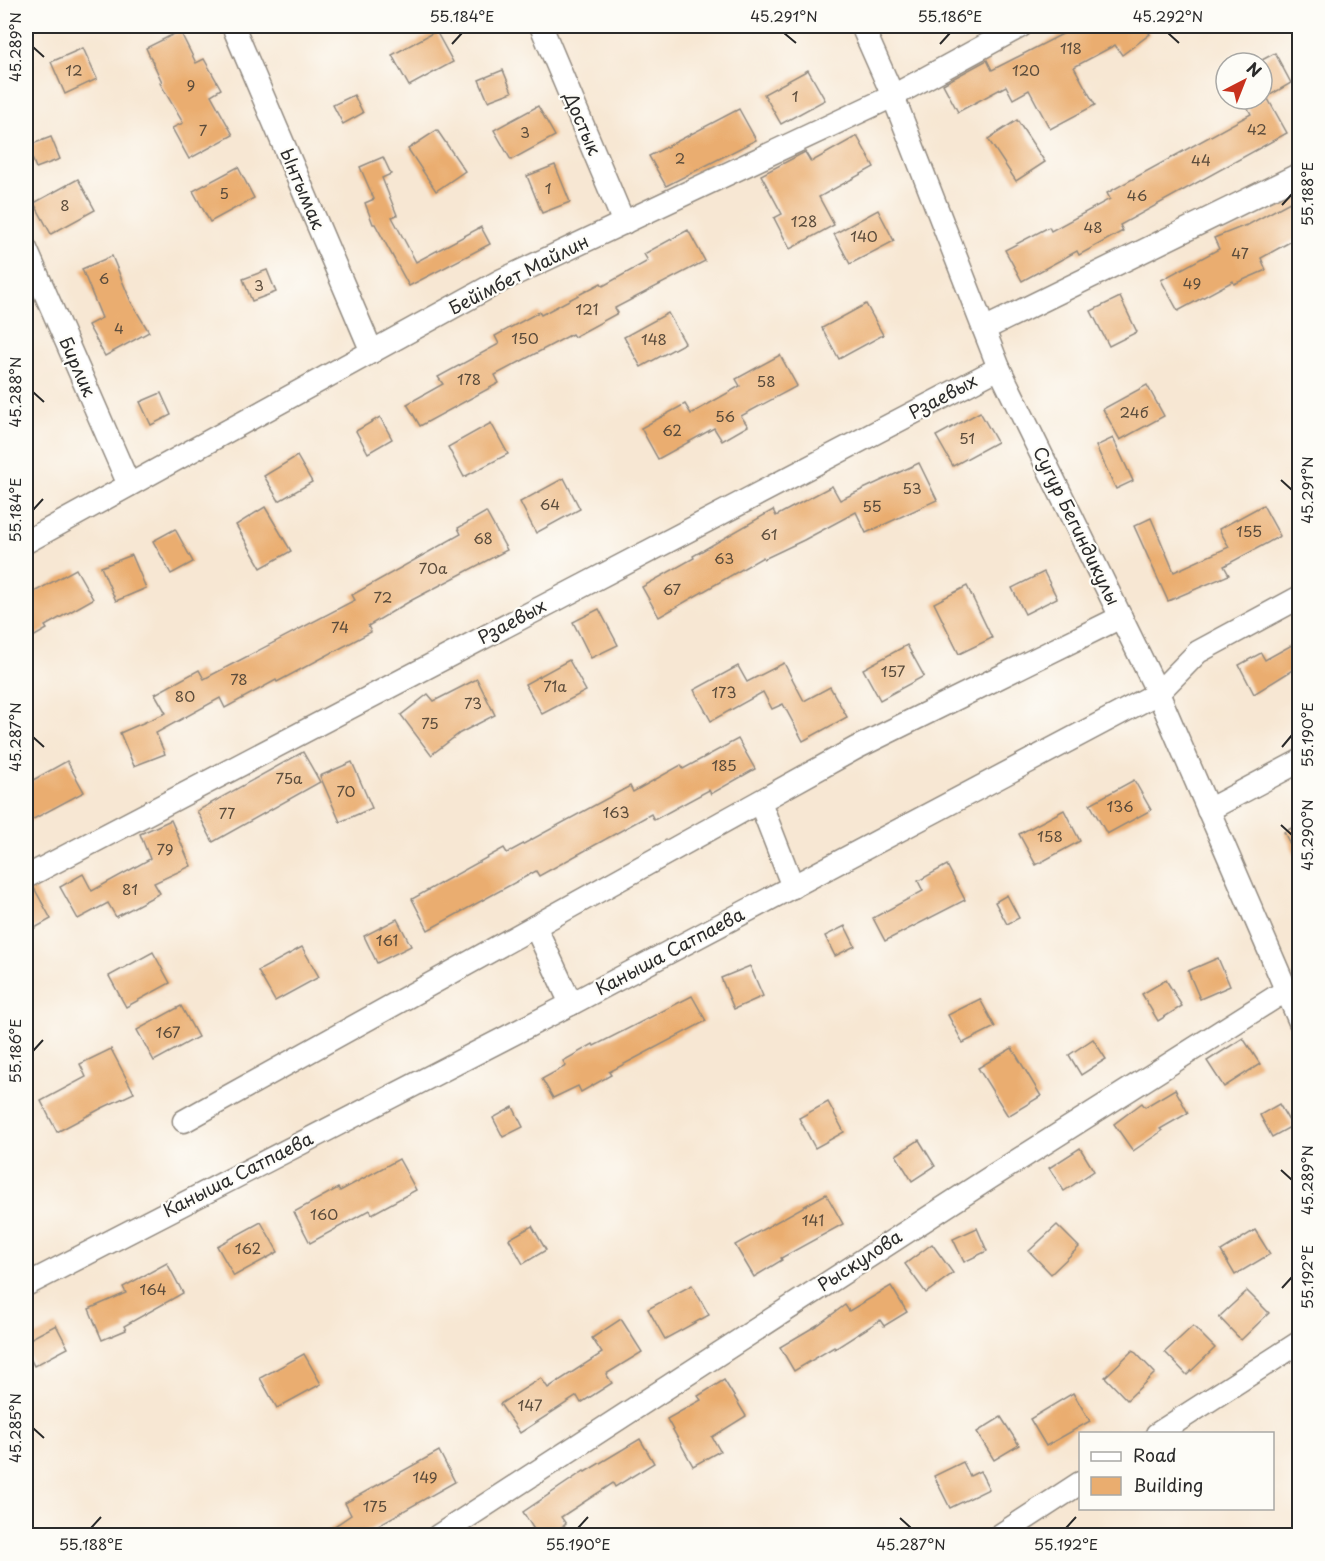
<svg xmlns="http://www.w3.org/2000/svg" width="1325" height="1561" font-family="'Playpen Sans',sans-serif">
<rect width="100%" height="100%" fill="#fdfcf7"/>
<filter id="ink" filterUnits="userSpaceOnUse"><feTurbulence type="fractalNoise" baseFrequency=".0167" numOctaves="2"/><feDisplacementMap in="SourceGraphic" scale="12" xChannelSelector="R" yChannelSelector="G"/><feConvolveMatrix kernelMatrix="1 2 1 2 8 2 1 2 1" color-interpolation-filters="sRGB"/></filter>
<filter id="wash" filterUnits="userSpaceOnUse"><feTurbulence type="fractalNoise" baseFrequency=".008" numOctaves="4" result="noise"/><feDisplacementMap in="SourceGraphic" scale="24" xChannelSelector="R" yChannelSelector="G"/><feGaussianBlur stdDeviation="1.35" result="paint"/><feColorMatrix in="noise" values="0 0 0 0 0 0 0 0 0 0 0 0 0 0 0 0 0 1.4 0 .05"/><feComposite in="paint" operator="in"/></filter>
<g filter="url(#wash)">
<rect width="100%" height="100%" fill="#f7e7d3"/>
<g id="blocks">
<g fill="#eaad6f">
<path d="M1078,26H1144L1150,34L1122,55L1115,45L1074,67L1095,105L1050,129L1029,90L1013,99L1006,86L958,112L943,84L987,60L992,70Z"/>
<path d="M180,31L196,63L204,59L221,89L211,95L233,135L189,159L172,128L183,123L160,83L162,82L146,48Z"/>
<path d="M436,31L453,62L409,86L392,55Z"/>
<path d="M83,48L97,79L65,94L51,62Z"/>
<path d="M1275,53L1291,83L1263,99H1268L1287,133L1120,225L1123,231L1079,255L1077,251L1022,281L1005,250L1049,227L1051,231L1110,199L1107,193L1251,114L1243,99H1262V60Z"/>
<path d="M503,70L512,92L488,101L479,80Z"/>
<path d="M808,70L825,100L781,124L764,94Z"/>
<path d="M354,95L363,113L343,124L333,105Z"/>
<path d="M538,106L555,136L511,160L494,130Z"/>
<path d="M739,109L756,140L666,186L649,156Z"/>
<path d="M1017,120L1045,162L1016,181L988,139Z"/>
<path d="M437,130L465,171L436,191L408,149Z"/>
<path d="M857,136L874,167L819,197L834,225L790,249L774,218L782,214L761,175L805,152L811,162Z"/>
<path d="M51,137L60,159L36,168L27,146Z"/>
<path d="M383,157L391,174L382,178L397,215L392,217L416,262L481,227L490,244L409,286L375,224H373L365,203L374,199L360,167Z"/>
<path d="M555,165L570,202L542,213L527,176Z"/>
<path d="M238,167L254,198L210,222L193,191Z"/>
<path d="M78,179L95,210L51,234L34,203Z"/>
<path d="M1299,197V237L1261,258L1266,270L1234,284L1233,281L1178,311L1161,280L1219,249L1214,238L1246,225V226Z"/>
<path d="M878,210L894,241L850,264L834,234Z"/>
<path d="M688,230L705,261L615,308L618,313L574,337L572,334L495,375L499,383L420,426L407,404L443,384L438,377L499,344L495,336L539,312L541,315L601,283L603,286L648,261L644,254Z"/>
<path d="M112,256L131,302L149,332L105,356L88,325L102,318L82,269Z"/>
<path d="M267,270L276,292L252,301L243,279Z"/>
<path d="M1120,297L1137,332L1109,346L1091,311Z"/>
<path d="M866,304L883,335L839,359L822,328Z"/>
<path d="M668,313L685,343L641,367L624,337Z"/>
<path d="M780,355L797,386L741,416L748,426L722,441L714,428L658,459L641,428L685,404L691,414L740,386L736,379Z"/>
<path d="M1147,385L1164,416L1120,440L1103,409Z"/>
<path d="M161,393L171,415L151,425L140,402Z"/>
<path d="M980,412L997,442L953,466L936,436Z"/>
<path d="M380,417L392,439L368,453L356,431Z"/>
<path d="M491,423L508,454L464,477L448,447Z"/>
<path d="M1113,438L1133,481L1116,489L1096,446Z"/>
<path d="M297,456L312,482L279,501L264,476Z"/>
<path d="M919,463L937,500L866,533L856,512L804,540L764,559L763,557L659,617L642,587L694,558L693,556L773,510L776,516L832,486L840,500Z"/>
<path d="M564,478L580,509L536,533L520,502Z"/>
<path d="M1263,505L1280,536L1224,566L1229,575L1168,601L1134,526L1151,518L1174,572L1229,547L1219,529Z"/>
<path d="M265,507L291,551L261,568L236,525Z"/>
<path d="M486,512L507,550L412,600L368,626L371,632L277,682L276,680L225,708L220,698L156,733L165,754L134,766L120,733L166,713L155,694L199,670L204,679L355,600L352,595L461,534L458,528Z"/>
<path d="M175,529L193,562L171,574L153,541Z"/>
<path d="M132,555L146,588L116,601L101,567Z"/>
<path d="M76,569L93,599L45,626L47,629L26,641V601L34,597L32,593Z"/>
<path d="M1044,572L1057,598L1025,614L1012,588Z"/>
<path d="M967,586L992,638L959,654L934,603Z"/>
<path d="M599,609L618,645L591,658L573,622Z"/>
<path d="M1299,641V666L1254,694L1239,665L1261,653L1265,660Z"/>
<path d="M907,645L924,676L880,700L863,669Z"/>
<path d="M569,660L586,691L542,714L525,684Z"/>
<path d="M784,663L804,701L830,687L847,717L803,741L783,704L772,709L763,692L711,721L694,690L738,666L747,682Z"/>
<path d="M477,679L495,715L460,733L431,755L401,715L428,694L434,701Z"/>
<path d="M738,739L755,769L711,794L709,790L654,820L651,814L539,876L536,871L428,930L412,899L504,848L507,853L630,786L633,792L681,765L683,769Z"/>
<path d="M303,752L320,782L213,842L197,811Z"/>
<path d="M67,761L84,792L26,823V784Z"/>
<path d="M352,762L372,808L340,822L320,776Z"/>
<path d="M1134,780L1151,810L1107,834L1090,804Z"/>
<path d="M1064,810L1080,841L1036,865L1019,834Z"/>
<path d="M171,820L191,866L154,883L160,893L116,917L108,903L78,919L60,887L83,874L92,891L150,859L140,834Z"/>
<path d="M1299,824V862L1284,832Z"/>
<path d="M947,865L965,900L885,941L873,918L923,891L918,881Z"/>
<path d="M34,888L51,919L26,933V893Z"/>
<path d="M1007,895L1019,918L1007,924L995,902Z"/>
<path d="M397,919L411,946L377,963L364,936Z"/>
<path d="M845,926L855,946L835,956L825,936Z"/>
<path d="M302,947L319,977L275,1001L258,971Z"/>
<path d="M153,952L170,983L126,1007L109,976Z"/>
<path d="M1218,958L1230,986L1200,999L1188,971Z"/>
<path d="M750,966L763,996L734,1009L721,978Z"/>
<path d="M1166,980L1182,1006L1158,1021L1142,994Z"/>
<path d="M692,996L706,1021L609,1072L611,1075L581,1092L578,1086L553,1098L542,1079L566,1066L563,1061L593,1044L594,1046Z"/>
<path d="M980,999L995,1027L963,1043L948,1015Z"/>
<path d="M181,1006L198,1037L154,1061L137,1030Z"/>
<path d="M1243,1038L1260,1064L1224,1087L1207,1061Z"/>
<path d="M1093,1039L1106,1059L1081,1075L1069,1055Z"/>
<path d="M1012,1048L1041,1096L1008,1116L978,1068Z"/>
<path d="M111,1049L134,1093L102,1108L57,1132L41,1101L86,1077L80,1064Z"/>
<path d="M1175,1089L1188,1113L1160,1129L1162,1131L1133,1151L1114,1124L1142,1103L1145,1107Z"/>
<path d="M828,1102L844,1132L815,1148L799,1118Z"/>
<path d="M1279,1104L1292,1126L1272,1137L1260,1115Z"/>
<path d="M513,1107L523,1127L503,1137L493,1118Z"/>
<path d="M919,1140L935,1166L912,1181L896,1155Z"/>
<path d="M1080,1148L1094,1171L1064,1191L1049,1168Z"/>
<path d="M399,1159L416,1190L372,1214L370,1210L310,1243L294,1212L338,1188L340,1191Z"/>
<path d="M826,1194L843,1224L781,1258L782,1260L754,1277L735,1245Z"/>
<path d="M261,1222L278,1252L234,1276L217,1246Z"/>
<path d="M1057,1225L1079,1247L1051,1274L1029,1251Z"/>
<path d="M532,1226L546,1250L523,1264L509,1239Z"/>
<path d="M977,1228L987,1251L964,1262L953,1239Z"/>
<path d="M1255,1230L1270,1254L1235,1275L1221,1251Z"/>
<path d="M932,1244L953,1273L926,1293L905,1264Z"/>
<path d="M167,1263L183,1293L124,1326L126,1330L102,1340L89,1309L126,1293L123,1287Z"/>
<path d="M692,1285L709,1315L665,1339L648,1309Z"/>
<path d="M891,1286L907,1312L884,1326L880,1320L835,1349L834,1347L794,1371L780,1347L819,1324L845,1305L849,1311Z"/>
<path d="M1247,1291L1269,1313L1241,1340L1219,1317Z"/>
<path d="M621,1319L642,1352L606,1374L612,1383L581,1403L577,1396L520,1433L500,1404L541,1378L548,1388L602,1353L592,1338Z"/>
<path d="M56,1325L68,1348L34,1366L26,1350V1341Z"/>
<path d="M1193,1326L1215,1348L1187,1375L1165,1352Z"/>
<path d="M1133,1350L1155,1373L1127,1400L1105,1377Z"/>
<path d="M304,1354L321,1384L277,1408L260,1378Z"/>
<path d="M724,1380L746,1416L712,1437L720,1451L693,1466L667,1419L701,1400L698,1396Z"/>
<path d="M1073,1393L1090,1421L1046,1446L1030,1419Z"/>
<path d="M1001,1417L1019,1445L994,1460L977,1432Z"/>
<path d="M640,1439L654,1463L615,1487L613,1483L561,1517L566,1524L549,1536H538L523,1512L584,1471L585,1472Z"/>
<path d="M439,1451L455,1482L359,1536H320L351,1515L345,1503Z"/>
<path d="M963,1462L970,1476L980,1471L989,1489L950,1508L934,1476Z"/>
</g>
</g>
</g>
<g filter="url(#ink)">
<use href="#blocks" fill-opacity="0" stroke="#91897f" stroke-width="1.5"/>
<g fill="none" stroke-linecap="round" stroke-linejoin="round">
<defs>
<g id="minor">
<path d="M233,26L372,352"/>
<path d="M541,26L624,223"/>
<path d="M862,26L893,96L999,368L1158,693L1300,1022"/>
<path d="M26,249L129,485"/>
<path d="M984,329L1300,174"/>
<path d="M26,542L502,280L893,96L1021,26"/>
<path d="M760,802L793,887"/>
<path d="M1208,810L1300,761"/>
<path d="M26,877L999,368"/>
<path d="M535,926L571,1004"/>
<path d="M184,1121L856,748L1121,617"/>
<path d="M26,1285L571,1004L1158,693L1198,652L1300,597"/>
<path d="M1157,1434L1300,1342"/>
<path d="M438,1536L988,1179L1285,991"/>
<path d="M999,1536L1080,1483"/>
</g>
</defs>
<use href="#minor" stroke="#91897f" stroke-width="25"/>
<use href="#minor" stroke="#fff" stroke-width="22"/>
</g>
</g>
<path fill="none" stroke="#2b2b2b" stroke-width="2" d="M784,33L796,43M1168,33L1179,43M452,44L462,33M940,44L950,33M33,47L44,57M1282,205L1292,194M33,392L44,402M1281,480L1292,490M33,510L43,499M33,737L44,747M1282,747L1292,735M1281,825L1292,835M33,1051L43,1040M1281,1170L1292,1180M1282,1288L1292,1277M33,1428L44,1438M900,1518L911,1528M91,1528L101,1517M578,1528L588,1517M1066,1528L1076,1517"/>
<g text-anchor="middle" stroke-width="4.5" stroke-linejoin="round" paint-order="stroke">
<g font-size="15" fill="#5b4c3c">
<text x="1071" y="54">118</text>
<text x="74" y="76">12</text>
<text x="1026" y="76">120</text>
<text x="191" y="91">9</text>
<text x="795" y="102">1</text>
<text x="1257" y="135">42</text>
<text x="203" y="136">7</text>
<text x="525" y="138">3</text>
<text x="680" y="164">2</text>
<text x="1201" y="166">44</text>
<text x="548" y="194">1</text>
<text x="224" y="199">5</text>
<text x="1137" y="201">46</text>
<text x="65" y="211">8</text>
<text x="804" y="227">128</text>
<text x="1093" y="233">48</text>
<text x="864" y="242">140</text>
<text x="1240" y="259">47</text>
<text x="104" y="284">6</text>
<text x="1192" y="289">49</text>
<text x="259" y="291">3</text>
<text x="587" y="315">121</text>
<text x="119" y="334">4</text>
<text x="525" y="344">150</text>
<text x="654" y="345">148</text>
<text x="469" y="385">178</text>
<text x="766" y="387">58</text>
<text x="1134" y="418">24б</text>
<text x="725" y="422">56</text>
<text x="672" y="436">62</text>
<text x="967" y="444">51</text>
<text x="912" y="494">53</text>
<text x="550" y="510">64</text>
<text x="872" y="512">55</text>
<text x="1249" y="537">155</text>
<text x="769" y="540">61</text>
<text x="483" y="544">68</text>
<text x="724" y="564">63</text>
<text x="433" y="574">70а</text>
<text x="672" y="595">67</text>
<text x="383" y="603">72</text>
<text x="340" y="633">74</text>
<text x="893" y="677">157</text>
<text x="239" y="685">78</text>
<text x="555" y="692">71а</text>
<text x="724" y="698">173</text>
<text x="185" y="702">80</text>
<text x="473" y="709">73</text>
<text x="430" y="729">75</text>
<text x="724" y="771">185</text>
<text x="289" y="784">75а</text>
<text x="346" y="797">70</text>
<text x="1120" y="812">136</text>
<text x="616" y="818">163</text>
<text x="227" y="819">77</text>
<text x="1050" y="842">158</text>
<text x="165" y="855">79</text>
<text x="130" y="895">81</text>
<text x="387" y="946">161</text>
<text x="168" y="1038">167</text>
<text x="324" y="1220">160</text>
<text x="813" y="1226">141</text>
<text x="248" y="1254">162</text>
<text x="153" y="1295">164</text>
<text x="530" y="1411">147</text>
<text x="425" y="1483">149</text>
<text x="375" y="1512">175</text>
</g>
<g font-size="18" fill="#2b2b2b" stroke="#fdfcf7">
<text transform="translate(582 124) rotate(67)" y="6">Достык</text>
<text transform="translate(302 189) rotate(67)" y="6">Ынтымак</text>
<text transform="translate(519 275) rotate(-27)" y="6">Бейімбет Майлин</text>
<text transform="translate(77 367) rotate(66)" y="6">Бирлик</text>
<text transform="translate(943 397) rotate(-28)" y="6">Рзаевых</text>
<text transform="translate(1076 526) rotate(64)" y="6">Сугур Бегиндикулы</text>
<text transform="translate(512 622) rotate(-28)" y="6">Рзаевых</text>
<text transform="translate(670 952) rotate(-28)" y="6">Каныша Сатпаева</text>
<text transform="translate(238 1175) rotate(-27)" y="6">Каныша Сатпаева</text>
<text transform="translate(860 1261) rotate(-33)" y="6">Рыскулова</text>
</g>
</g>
<rect width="1325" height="1561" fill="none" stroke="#fdfcf7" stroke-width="66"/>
<rect x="1079" y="1432" width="195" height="78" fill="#fdfcf7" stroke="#a9a8a5" stroke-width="1.5"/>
<rect x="1091" y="1452" width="30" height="9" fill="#ffffff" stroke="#a9a8a5" stroke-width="1.5"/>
<text x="1133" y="1462" font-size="18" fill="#2b2b2b">Road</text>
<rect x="1091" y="1477" width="30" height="18" fill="#eaad6f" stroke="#a9a8a5" stroke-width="1.5"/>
<text x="1133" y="1492" font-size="18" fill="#2b2b2b">Building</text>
<g transform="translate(1244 81) rotate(42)"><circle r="28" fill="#fdfcf7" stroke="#a9a8a5" stroke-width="1.5"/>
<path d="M0-4.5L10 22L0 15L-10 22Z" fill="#c8321e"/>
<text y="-9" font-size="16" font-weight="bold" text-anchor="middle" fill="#2b2b2b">N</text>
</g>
<rect x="33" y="33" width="1259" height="1495" fill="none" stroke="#2b2b2b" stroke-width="2"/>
<g font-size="15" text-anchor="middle" fill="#2b2b2b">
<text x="462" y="22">55.184°E</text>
<text x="784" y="22">45.291°N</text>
<text x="950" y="22">55.186°E</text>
<text x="1168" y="22">45.292°N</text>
<text transform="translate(16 47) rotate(-90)" y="5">45.289°N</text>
<text transform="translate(1308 194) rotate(-90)" y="5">55.188°E</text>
<text transform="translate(16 392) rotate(-90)" y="5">45.288°N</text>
<text transform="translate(1308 490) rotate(-90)" y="5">45.291°N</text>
<text transform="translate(16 510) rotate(-90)" y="5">55.184°E</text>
<text transform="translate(1308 735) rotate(-90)" y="5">55.190°E</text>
<text transform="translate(16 737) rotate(-90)" y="5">45.287°N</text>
<text transform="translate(1308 835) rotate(-90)" y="5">45.290°N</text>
<text transform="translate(16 1051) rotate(-90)" y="5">55.186°E</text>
<text transform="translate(1308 1180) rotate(-90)" y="5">45.289°N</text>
<text transform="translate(1308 1277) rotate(-90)" y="5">55.192°E</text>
<text transform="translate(16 1428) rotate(-90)" y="5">45.285°N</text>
<text x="91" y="1550">55.188°E</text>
<text x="578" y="1550">55.190°E</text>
<text x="911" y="1550">45.287°N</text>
<text x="1066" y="1550">55.192°E</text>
</g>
</svg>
